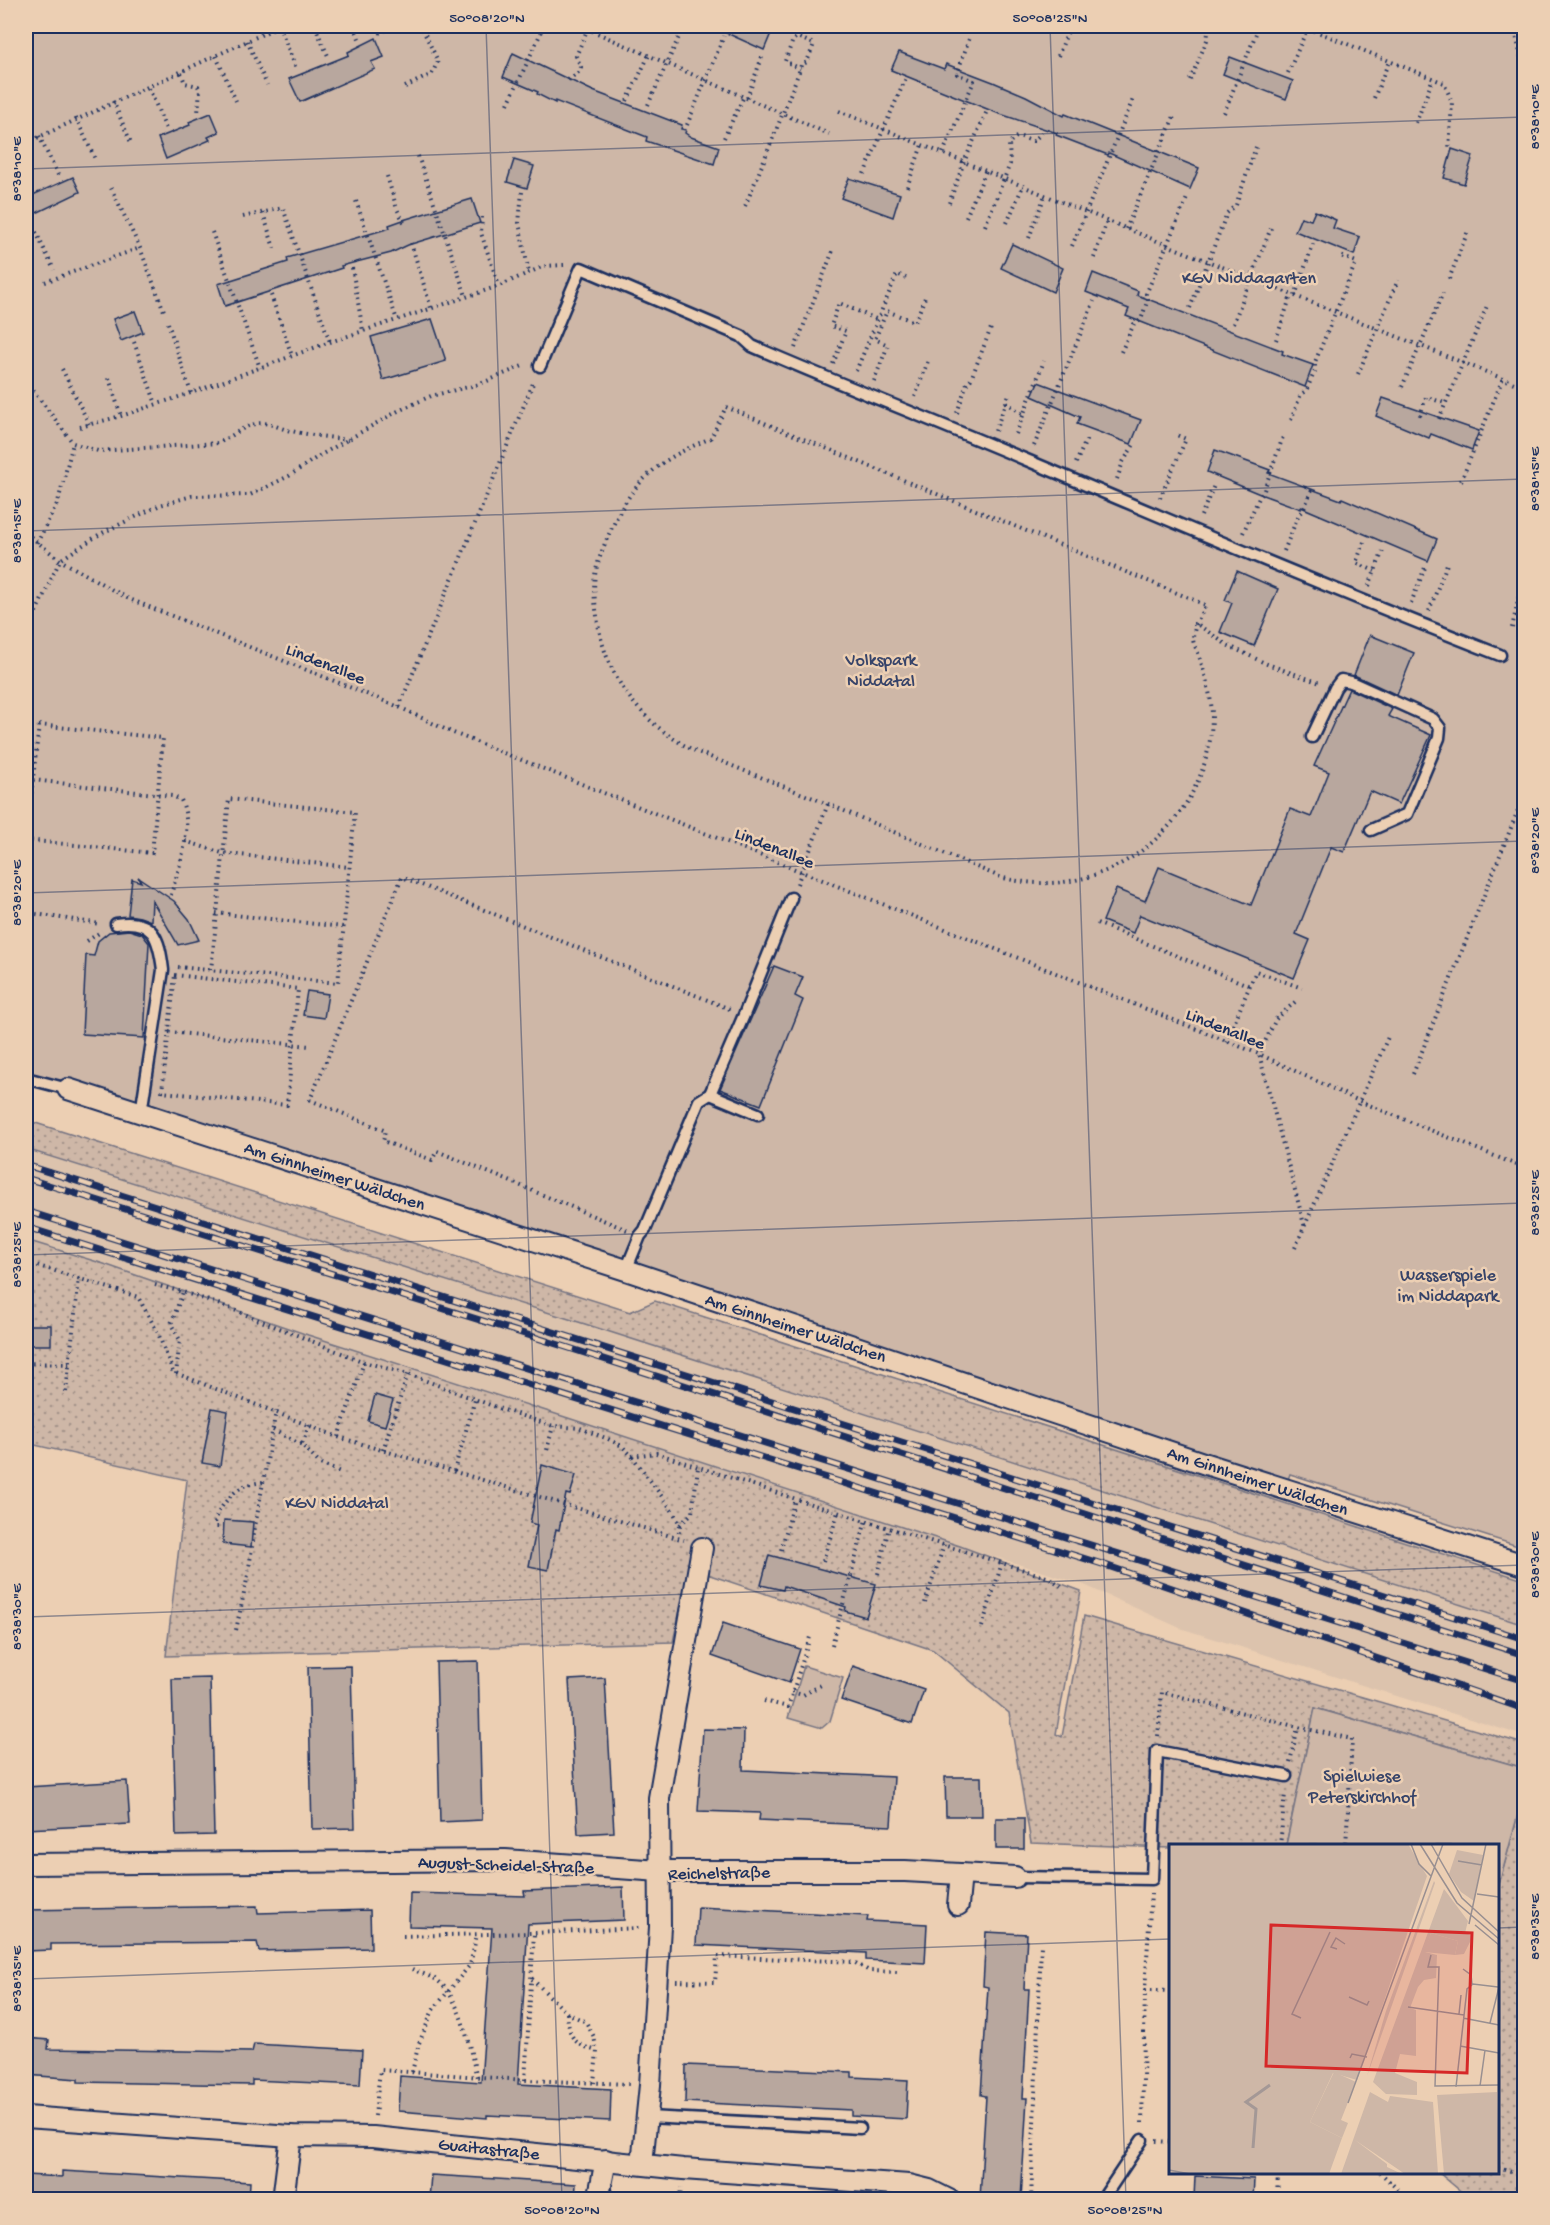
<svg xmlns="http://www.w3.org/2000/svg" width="1550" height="2225" font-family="'Gochi Hand',sans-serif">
<defs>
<pattern id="grass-dots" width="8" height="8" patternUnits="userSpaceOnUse" patternTransform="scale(1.5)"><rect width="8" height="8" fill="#ceb7a7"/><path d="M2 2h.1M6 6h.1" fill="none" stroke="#a6958b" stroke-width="1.8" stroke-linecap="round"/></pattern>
</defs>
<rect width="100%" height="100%" fill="#eccfb3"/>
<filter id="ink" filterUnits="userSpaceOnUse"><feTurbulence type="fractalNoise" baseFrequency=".0167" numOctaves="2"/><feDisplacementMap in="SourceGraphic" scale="12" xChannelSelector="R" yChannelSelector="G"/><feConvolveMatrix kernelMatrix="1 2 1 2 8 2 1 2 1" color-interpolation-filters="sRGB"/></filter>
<g filter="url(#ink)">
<path fill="#dcc3ad" d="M26,1149L585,1324L1524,1625V1736L1180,1628L1082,1584L960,1546L565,1417L308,1335L104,1264L26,1240Z"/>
<g fill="url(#grass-dots)" stroke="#747382" stroke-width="1.5">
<path d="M26,1120L630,1312L655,1301L1524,1580V1625L585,1324L26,1149Z"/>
<path d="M26,1240L104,1264L308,1335L565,1417L960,1546L1081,1591L1056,1734L1062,1737L1084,1616L1524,1744V1768L1315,1708L1286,1845L1170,1846V1848L1031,1843L1009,1713L933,1650L689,1568L673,1642L166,1656L187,1480L26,1443Z"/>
<path d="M1524,1792V2199H1470L1439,2173L1498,2172V1888Z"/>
</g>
<g fill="#ceb7a7" stroke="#747382" stroke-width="1.5">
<path d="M26,26H1524V1548L1290,1474L1286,1485L849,1334L26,1072Z"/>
<path d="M804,1666L843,1678L830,1721L822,1728L788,1718Z"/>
<path d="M1315,1708L1524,1768V1792L1498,1888V1846L1286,1845Z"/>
</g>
<g fill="#b8a79e" stroke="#1b2f5e" stroke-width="1.5">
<path d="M711,26H774L764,50Z"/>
<path d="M376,38L384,57L371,62L375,69L300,102L289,79L349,55L348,52Z"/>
<path d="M899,52L944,69L946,64L993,82L1026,96L1064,116L1065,114L1199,168L1190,189L1109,153L1108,155L1056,135L1057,133L997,113L891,70Z"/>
<path d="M513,53L593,91L682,125L681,129L686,130L685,133L691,137L719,147L714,164L646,141L647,137L555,101V103L537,94L538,92L503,77Z"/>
<path d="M1230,57L1293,81L1286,99L1223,74Z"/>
<path d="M211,113L219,132L208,137L210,140L166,159L158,138L190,125L189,122Z"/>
<path d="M1452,149L1473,156L1464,184L1444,178Z"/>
<path d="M514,160L534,166L527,188L507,182Z"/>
<path d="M73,177L80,192L26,218V198Z"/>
<path d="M849,178L900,194L893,217L841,198Z"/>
<path d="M472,199L480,223L408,245L391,253L341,266L342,268L225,306L218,284L288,262L287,258L390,228L389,225L403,220Z"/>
<path d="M1315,211L1336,220L1333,228L1360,237L1354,255L1295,231L1301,217L1311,220Z"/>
<path d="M1012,244L1063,268L1053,292L1001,268Z"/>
<path d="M1093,273L1138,291L1137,295L1283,351L1282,354L1313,365L1305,387L1126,316L1129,309L1086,292Z"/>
<path d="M135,311L143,332L121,341L113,319Z"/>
<path d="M432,319L446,361L383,380L371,337Z"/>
<path d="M1038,382L1141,420L1131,444L1077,424L1080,417L1032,396Z"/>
<path d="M1383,398L1479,431L1472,450L1431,434L1429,438L1376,416Z"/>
<path d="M1215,450L1270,470L1268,473L1341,500L1342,498L1437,539L1428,561L1301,507V509L1260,494L1207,472Z"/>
<path d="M1237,571L1278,589L1254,646L1220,632L1232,603L1225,600Z"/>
<path d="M1370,635L1414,653L1397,695L1354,675Z"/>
<path d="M1349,689L1392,709L1388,716L1431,735L1399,804L1370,791L1344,852L1331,847L1296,934L1310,940L1294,978L1140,915L1133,933L1103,921L1116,889L1145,901L1159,867L1251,905L1290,809L1311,817L1329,772L1314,766Z"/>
<path d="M138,877L174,901L189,919L199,940L178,945L152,900L151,921L140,917L128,915L132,879L141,882Z"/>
<path d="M129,930L142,934L149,943L144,1038L82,1034L86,955L94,956L98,941L109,932Z"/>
<path d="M774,966L803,977L795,996L803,1000L761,1105L720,1089Z"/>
<path d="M307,991L328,994L324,1018L303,1015Z"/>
<rect x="26" y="1325" width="25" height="20"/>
<path d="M375,1395L393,1400L385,1426L368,1421Z"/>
<path d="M212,1408L228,1411L220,1466L202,1463Z"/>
<path d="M542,1465L576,1475L570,1495L566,1494L559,1530L556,1529L548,1570L529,1566L537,1525L530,1523Z"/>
<path d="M224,1520L253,1522L251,1547L223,1544Z"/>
<path d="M769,1555L876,1584L866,1617L845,1611L846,1607L784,1586L783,1590L761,1585Z"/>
<path d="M723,1623L800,1649L789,1683L712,1656Z"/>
<path d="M478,1661L482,1820L440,1822L436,1662Z"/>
<path d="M351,1666L355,1828L312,1829L308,1667Z"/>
<path d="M853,1666L924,1690L912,1724L841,1700Z"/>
<path d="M210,1678L214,1835L176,1836L172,1679Z"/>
<path d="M605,1678L614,1832L578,1834L569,1680Z"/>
<path d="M703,1729L744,1730L743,1770L894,1777L891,1826L759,1820L760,1813L698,1811Z"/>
<path d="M945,1777H981L982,1816H946Z"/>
<path d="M127,1781L130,1824L26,1829V1787Z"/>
<rect x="996" y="1818" width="28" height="31"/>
<path d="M623,1887L624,1920L528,1924L518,2084L611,2089L610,2121L487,2115V2118L398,2111L400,2076L481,2082L492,1928L409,1926L410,1893L525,1896L524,1891Z"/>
<path d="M257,1906L258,1913L370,1910L371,1948L259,1951L257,1942L51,1944V1950L26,1951V1910Z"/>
<path d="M698,1907L868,1916L867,1921L927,1924L925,1963L866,1960V1953L696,1945Z"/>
<path d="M986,1932L1027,1934L1024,1989H1029L1023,2098H1027L1021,2199H980L986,2096L981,2095L988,1987L983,1986Z"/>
<path d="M26,2038L49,2040L48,2049L252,2052L254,2044L362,2050L360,2085L252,2080V2085L78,2082V2079L26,2075Z"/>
<path d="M686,2065L852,2072V2077L908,2080L906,2119L851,2116V2110L685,2102Z"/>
<path d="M62,2171L250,2182L249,2199H26V2175L62,2177Z"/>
<path d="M431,2175L576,2184L575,2199H429Z"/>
<path d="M1195,2176L1254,2179L1253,2199H1194Z"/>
</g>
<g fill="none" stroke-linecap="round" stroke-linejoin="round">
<defs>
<g id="lane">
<path d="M540,366L581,268L741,336L752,346C844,386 937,422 1029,461C1185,527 1341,593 1500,655"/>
<path d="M1312,737L1335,688L1341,680L1351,682L1433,719L1440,728L1439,738L1407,814L1371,830"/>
<path d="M116,924C154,918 159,938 163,970L141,1113"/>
<path d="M26,1078L68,1089"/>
<path d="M758,1114L710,1094L744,1015L791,898"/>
<path d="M626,1270L640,1236L645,1230L699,1101L710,1094"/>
<path d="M1015,1877L1152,1879L1157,1751L1286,1776"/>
<path d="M648,2117L860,2128"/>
<path d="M1102,2200L1142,2140"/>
</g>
<g id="street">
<path d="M68,1089L626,1270L1206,1464L1524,1565"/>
<path d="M26,1864L505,1860L660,1871H905L1015,1877"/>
<path d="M958,1905L961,1874"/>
<path d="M26,2117L291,2136L373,2137L683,2169L909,2185L929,2190L949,2200"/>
<path d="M642,2164L650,2085L660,1927L659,1798L702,1548"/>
<path d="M283,2200L291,2136"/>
<path d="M598,2200L606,2160"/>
</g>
</defs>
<use href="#lane" stroke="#1b2f5e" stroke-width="15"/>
<use href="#street" stroke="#1b2f5e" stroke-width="24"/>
<g stroke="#1b2f5e" stroke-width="4" stroke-dasharray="1.5 4.5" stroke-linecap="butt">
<path d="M279,26L296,68"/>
<path d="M315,26L329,58"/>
<path d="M354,26L360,41"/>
<path d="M581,26L829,134"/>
<path d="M1303,26L1444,83L1452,102L1449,150"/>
<path d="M1514,26L1524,71"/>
<path d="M379,33L396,26"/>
<path d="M247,41L267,85"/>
<path d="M216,56L236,101"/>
<path d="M1058,56L1070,26"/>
<path d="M181,73L185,83L198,86L200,90L198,113"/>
<path d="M1288,73L1308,27"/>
<path d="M568,80L580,71L581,67L576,56L588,28"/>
<path d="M1190,80L1207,40L1209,26"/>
<path d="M405,87L432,74L438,61L421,26"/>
<path d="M149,88L166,129"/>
<path d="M747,98L762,57"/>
<path d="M1374,98L1389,61"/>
<path d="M113,101L132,145"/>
<path d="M627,101L649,55"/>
<path d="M508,104L544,26"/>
<path d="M648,105L684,26"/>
<path d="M839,111L1167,245L1524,387"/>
<path d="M1224,113L1259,26"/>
<path d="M76,118L96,161"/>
<path d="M1416,123L1433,78"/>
<path d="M687,125L724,36"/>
<path d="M39,136L58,175"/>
<path d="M724,138L744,96"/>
<path d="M26,143L280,26"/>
<path d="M943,153L974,81L957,74L969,39"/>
<path d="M418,156L466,296"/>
<path d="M864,174L906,78"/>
<path d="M387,176L397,209L405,224"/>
<path d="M907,187L922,145"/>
<path d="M111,188L140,248L164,311"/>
<path d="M522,192L519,223L529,273"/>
<path d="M356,201L397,320"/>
<path d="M949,203L964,162L987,111"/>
<path d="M745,206C764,161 782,116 800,69L801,65L807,62L814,44L797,37L793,40L785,61L800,69"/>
<path d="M263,213L274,248"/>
<path d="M243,217L283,208L330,342"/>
<path d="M482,217L481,233L499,286"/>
<path d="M966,217L986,171"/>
<path d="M1007,223L1023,186"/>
<path d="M985,226L1010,164L1009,143C1020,132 1020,138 1033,141L1042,133"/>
<path d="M1126,229L1175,114"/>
<path d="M212,232L260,368"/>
<path d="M26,234L35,230L54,270"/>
<path d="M1029,238L1045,195"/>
<path d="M411,243L431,308"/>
<path d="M1072,246L1134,97"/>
<path d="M1094,258L1107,221"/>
<path d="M352,268L363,331"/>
<path d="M1449,279L1468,231"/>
<path d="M45,282L140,248"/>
<path d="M271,295L292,356"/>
<path d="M1295,296L1313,244"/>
<path d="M1190,308L1227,213L1236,205L1256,147"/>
<path d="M168,323L191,393"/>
<path d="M1233,324L1271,228"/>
<path d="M1276,340L1291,295"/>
<path d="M134,342L156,404"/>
<path d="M795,348L834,248"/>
<path d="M1121,352L1134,324L1141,320L1148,299L1146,294L1187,198"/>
<path d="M833,364L846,331L831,326L839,303L876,319"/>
<path d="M62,369L89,424"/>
<path d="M856,371L897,274L906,278"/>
<path d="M1358,374L1398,280"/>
<path d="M109,378L121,416"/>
<path d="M26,381L73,443L98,451L218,443C231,438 241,427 255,424C267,421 277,427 287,430C307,435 328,437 349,440"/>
<path d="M874,381L888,345L875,339L887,311L915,322L926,295"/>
<path d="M1402,387L1443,293"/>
<path d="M915,397L928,361"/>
<path d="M1006,402L1024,415"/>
<path d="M726,407L1206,605C1201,615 1193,628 1193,639C1193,644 1198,651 1199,656C1205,674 1211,694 1212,714C1212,823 1106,907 1000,877L828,804L695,751C641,724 604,676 597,616C595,603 593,588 595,575C598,560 604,545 610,532C619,512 629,493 645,478C664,459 687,448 711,438Z"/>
<path d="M957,413L967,383L971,379L991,328"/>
<path d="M1420,416L1426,397L1445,403"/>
<path d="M1439,419L1487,306"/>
<path d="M1291,420L1301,394L1306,391L1315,371V362L1356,262L1338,255"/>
<path d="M80,427L121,416L191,393L330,342L499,286L544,266L565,265"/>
<path d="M995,431L1010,392"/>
<path d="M1016,434L1044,361"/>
<path d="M1034,446L1094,301"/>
<path d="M1076,463L1088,436"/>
<path d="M1117,479L1123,462L1135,443"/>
<path d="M1461,481L1503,378"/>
<path d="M1160,498L1186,439L1174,434"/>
<path d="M1201,516L1215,483"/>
<path d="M26,533L60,560L127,598L399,707L451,732L1259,1054L1359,1101L1524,1168"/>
<path d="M1243,533L1259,498L1263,493L1284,434"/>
<path d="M1364,542L1356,563L1375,571"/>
<path d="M37,543L58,502L73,443"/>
<path d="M1284,551L1298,516L1303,511L1313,487"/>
<path d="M1369,586L1384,548"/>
<path d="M1411,603L1426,565"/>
<path d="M1429,611L1447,564"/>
<path d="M1516,615L1524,619"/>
<path d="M1193,624H1197L1227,645L1267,664L1320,683"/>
<path d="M1512,628L1524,573"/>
<path d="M26,634L60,560L100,534L160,505L192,496L250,495L289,476L319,456L398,411L431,396L480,384L525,365"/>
<path d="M399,707L534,381"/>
<path d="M39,725L163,738L152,853L26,840Z"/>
<path d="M33,780L172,796L181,800C195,829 178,869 170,898"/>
<path d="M185,841L222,853L349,867"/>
<path d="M797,884L828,804"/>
<path d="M216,913L343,927"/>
<path d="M36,914L100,924"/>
<path d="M1097,923L1250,986"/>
<path d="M87,941L102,931"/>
<path d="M178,967L338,983L355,812L229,799L211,970"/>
<path d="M175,975L298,989L287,1105L162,1092Z"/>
<path d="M1295,1002L1276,1019L1259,1054L1305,1228"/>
<path d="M169,1032L310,1046"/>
<path d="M1226,1042L1256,971L1302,988"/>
<path d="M1413,1074L1524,795"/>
<path d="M627,1230L437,1151L432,1160L383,1141L386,1131L310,1100L402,877L730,1009"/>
<path d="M1295,1248L1388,1037"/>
<path d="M26,1262L138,1297L158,1333L173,1372L338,1437L684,1540"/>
<path d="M155,1285L183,1292L224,1306L364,1362L408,1374L501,1409L553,1426L580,1428L608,1439L622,1446L632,1456L674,1513L680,1525L678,1537"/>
<path d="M26,1363L69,1364"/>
<path d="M176,1374L180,1340L171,1324L183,1292"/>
<path d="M66,1392L79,1278"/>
<path d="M309,1425L302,1445L320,1464L340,1472"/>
<path d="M273,1430L302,1445"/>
<path d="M338,1437L364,1362"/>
<path d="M383,1450L408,1374"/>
<path d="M547,1450L553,1426"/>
<path d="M632,1456L656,1453L814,1505L1050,1578L1061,1586"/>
<path d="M454,1471L475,1400"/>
<path d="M26,1516L30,1520"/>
<path d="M680,1525L692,1513L698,1468"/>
<path d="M224,1527H216C211,1515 233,1491 244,1486C250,1484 257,1483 263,1482"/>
<path d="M781,1550L795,1499"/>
<path d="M823,1561L838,1512"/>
<path d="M878,1574L889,1527"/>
<path d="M925,1603L944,1545"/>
<path d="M982,1627L1002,1563"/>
<path d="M236,1630L248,1575L255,1527L276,1411"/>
<path d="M832,1645L866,1520"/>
<path d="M792,1692L803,1695L821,1685"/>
<path d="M764,1701L788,1707L810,1637"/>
<path d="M26,1702L31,1701"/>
<path d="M1158,1736L1162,1692L1298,1727L1352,1739L1346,1846"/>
<path d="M1290,1762L1298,1727"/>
<path d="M1280,1846L1285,1793"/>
<path d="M403,1936L534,1933L639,1928"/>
<path d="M412,1969C420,1973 431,1976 438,1981C462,2000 469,2048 477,2077"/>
<path d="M532,1979L567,2013L586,2022L594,2037L597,2051L594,2083"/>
<path d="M676,1981L715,1982L717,1956L854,1962L869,1971L897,1972"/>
<path d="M1145,1990L1170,1991"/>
<path d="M567,2013C569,2038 573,2044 597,2051"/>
<path d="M412,2072L419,2043L433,2010L470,1965L477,1934"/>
<path d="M525,2080L534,1933"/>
<path d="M375,2116L380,2070L525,2080L629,2084"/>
<path d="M1142,2123L1145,1990L1151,1894"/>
<path d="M1156,2141L1170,2142"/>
<path d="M1498,2168L1524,2176"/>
<path d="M1380,2172L1400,2192L1401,2200"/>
<path d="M680,2200L681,2188"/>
<path d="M1031,2200L1041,1945"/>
<path d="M1277,2200L1278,2172"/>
</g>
<use href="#lane" stroke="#eccfb3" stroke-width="10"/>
<use href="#street" stroke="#eccfb3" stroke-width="20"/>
<defs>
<g id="rail">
<path d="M26,1165L1524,1639"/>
<path d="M26,1178L566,1347L1524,1655"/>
<path d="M26,1211L1524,1681"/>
<path d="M26,1227L1102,1564L1524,1709"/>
</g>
</defs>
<use href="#rail" stroke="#1b2f5e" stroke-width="7"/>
<use href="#rail" stroke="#eccfb3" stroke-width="4.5" stroke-dasharray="14" stroke-linecap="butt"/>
</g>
</g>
<path fill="none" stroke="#1b2f5e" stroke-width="1.5" stroke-opacity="0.45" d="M486,26L562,2200M1050,26L1126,2200M26,169L1524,117M26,531L1524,479M26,893L1524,841M26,1255L1524,1203M26,1617L1524,1565M1498,1928L1524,1927M26,1979L1170,1939"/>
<g text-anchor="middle" stroke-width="5" stroke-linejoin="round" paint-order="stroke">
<g font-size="18" fill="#364369" stroke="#eccfb3">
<text x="1249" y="283">KGV Niddagarten</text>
<text x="881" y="665">Volkspark<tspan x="881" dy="21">Niddatal</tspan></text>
<text x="1448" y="1280">Wasserspiele<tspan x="1448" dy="21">im Niddapark</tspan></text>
<text x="337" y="1508">KGV Niddatal</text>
<text x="1362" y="1781">Spielwiese<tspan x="1362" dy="21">Peterskirchhof</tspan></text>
</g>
<g font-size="18" fill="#1b2f5e" stroke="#eccfb3">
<text transform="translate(326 663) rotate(22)" y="6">Lindenallee</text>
<text transform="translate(775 847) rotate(22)" y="6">Lindenallee</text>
<text transform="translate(1226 1028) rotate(22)" y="6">Lindenallee</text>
<text transform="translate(335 1175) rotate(18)" y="6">Am Ginnheimer Wäldchen</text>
<text transform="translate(796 1327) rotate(18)" y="6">Am Ginnheimer Wäldchen</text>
<text transform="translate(1258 1480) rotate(18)" y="6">Am Ginnheimer Wäldchen</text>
<text transform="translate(506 1864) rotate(2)" y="6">August-Scheidel-Straße</text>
<text transform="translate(719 1872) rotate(-1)" y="6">Reichelstraße</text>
<text transform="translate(489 2148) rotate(6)" y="6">Guaitastraße</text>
</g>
</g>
<g transform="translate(1169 1844)">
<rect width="330" height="330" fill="#eccfb3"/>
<path d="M288,6L314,11L305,57L292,48L280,30ZM265,37L266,39L198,232L217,167ZM275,45L299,77L296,89L304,92L295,110L286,111L289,97L262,89L256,108L268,111L267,134L255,136L249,143L241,164L247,166V212L231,210L226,229L248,238V251L217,250L204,238ZM165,228L187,238L172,276L179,279L173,294L141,278ZM201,248L219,258L221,252L264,258L269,330H236L186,296L218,320V323L233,330H172Z" fill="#ceb7a7"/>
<path d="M328,248L330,330H275L268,251Z" fill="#ceb7a7"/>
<path d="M0,0H239L258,32L188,236L164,229L141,278L173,294L160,330H0ZM262,89L289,97L286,111L255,108Z" fill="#ceb7a7"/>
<path fill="none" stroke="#a49896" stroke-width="3" d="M84,304L87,265L77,258L101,241"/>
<path fill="none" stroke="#988f91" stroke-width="1.5" d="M242,0L250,20L262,32M251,0L288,59L330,95M262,0L293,54L330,88M289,17L313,21M308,50L330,53M300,80L317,0M306,81L330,101M168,105L162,103L167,94L176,100M262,111L259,123H270L266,242L330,241M294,125L302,131L303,140M180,153L198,161L200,157M239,163L295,171M290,170L292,151M132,174L123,170L161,88M294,174L330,181M321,179L330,143M291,202L330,209M181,214L183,210L198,213M311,242L316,206M287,243L298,145L304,140L329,143M179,259L274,0M0,326L21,330"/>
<path fill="#d62828" fill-opacity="0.15" stroke="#d62828" stroke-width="3" d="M102,81L303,89L298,229L97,222Z"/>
<rect width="330" height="330" fill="none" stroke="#1b2f5e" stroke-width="3"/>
</g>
<rect width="1550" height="2225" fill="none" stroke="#eccfb3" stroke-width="66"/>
<rect x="33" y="33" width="1484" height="2159" fill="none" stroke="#1b2f5e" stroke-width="2"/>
<g font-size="15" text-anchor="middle" fill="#1b2f5e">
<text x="487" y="22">50°08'20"N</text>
<text x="1050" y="22">50°08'25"N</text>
<text transform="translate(1534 117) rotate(-90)" y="5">8°38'10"E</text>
<text transform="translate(16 169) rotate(-90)" y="5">8°38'10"E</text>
<text transform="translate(1534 479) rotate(-90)" y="5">8°38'15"E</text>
<text transform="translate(16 531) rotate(-90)" y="5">8°38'15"E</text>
<text transform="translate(1534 841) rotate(-90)" y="5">8°38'20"E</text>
<text transform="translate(16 893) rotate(-90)" y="5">8°38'20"E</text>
<text transform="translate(1534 1203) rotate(-90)" y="5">8°38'25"E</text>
<text transform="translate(16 1255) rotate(-90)" y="5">8°38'25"E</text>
<text transform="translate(1534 1565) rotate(-90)" y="5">8°38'30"E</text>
<text transform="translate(16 1617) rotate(-90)" y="5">8°38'30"E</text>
<text transform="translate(1534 1927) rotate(-90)" y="5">8°38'35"E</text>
<text transform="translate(16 1979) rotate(-90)" y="5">8°38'35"E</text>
<text x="562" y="2214">50°08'20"N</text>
<text x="1125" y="2214">50°08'25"N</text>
</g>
</svg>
